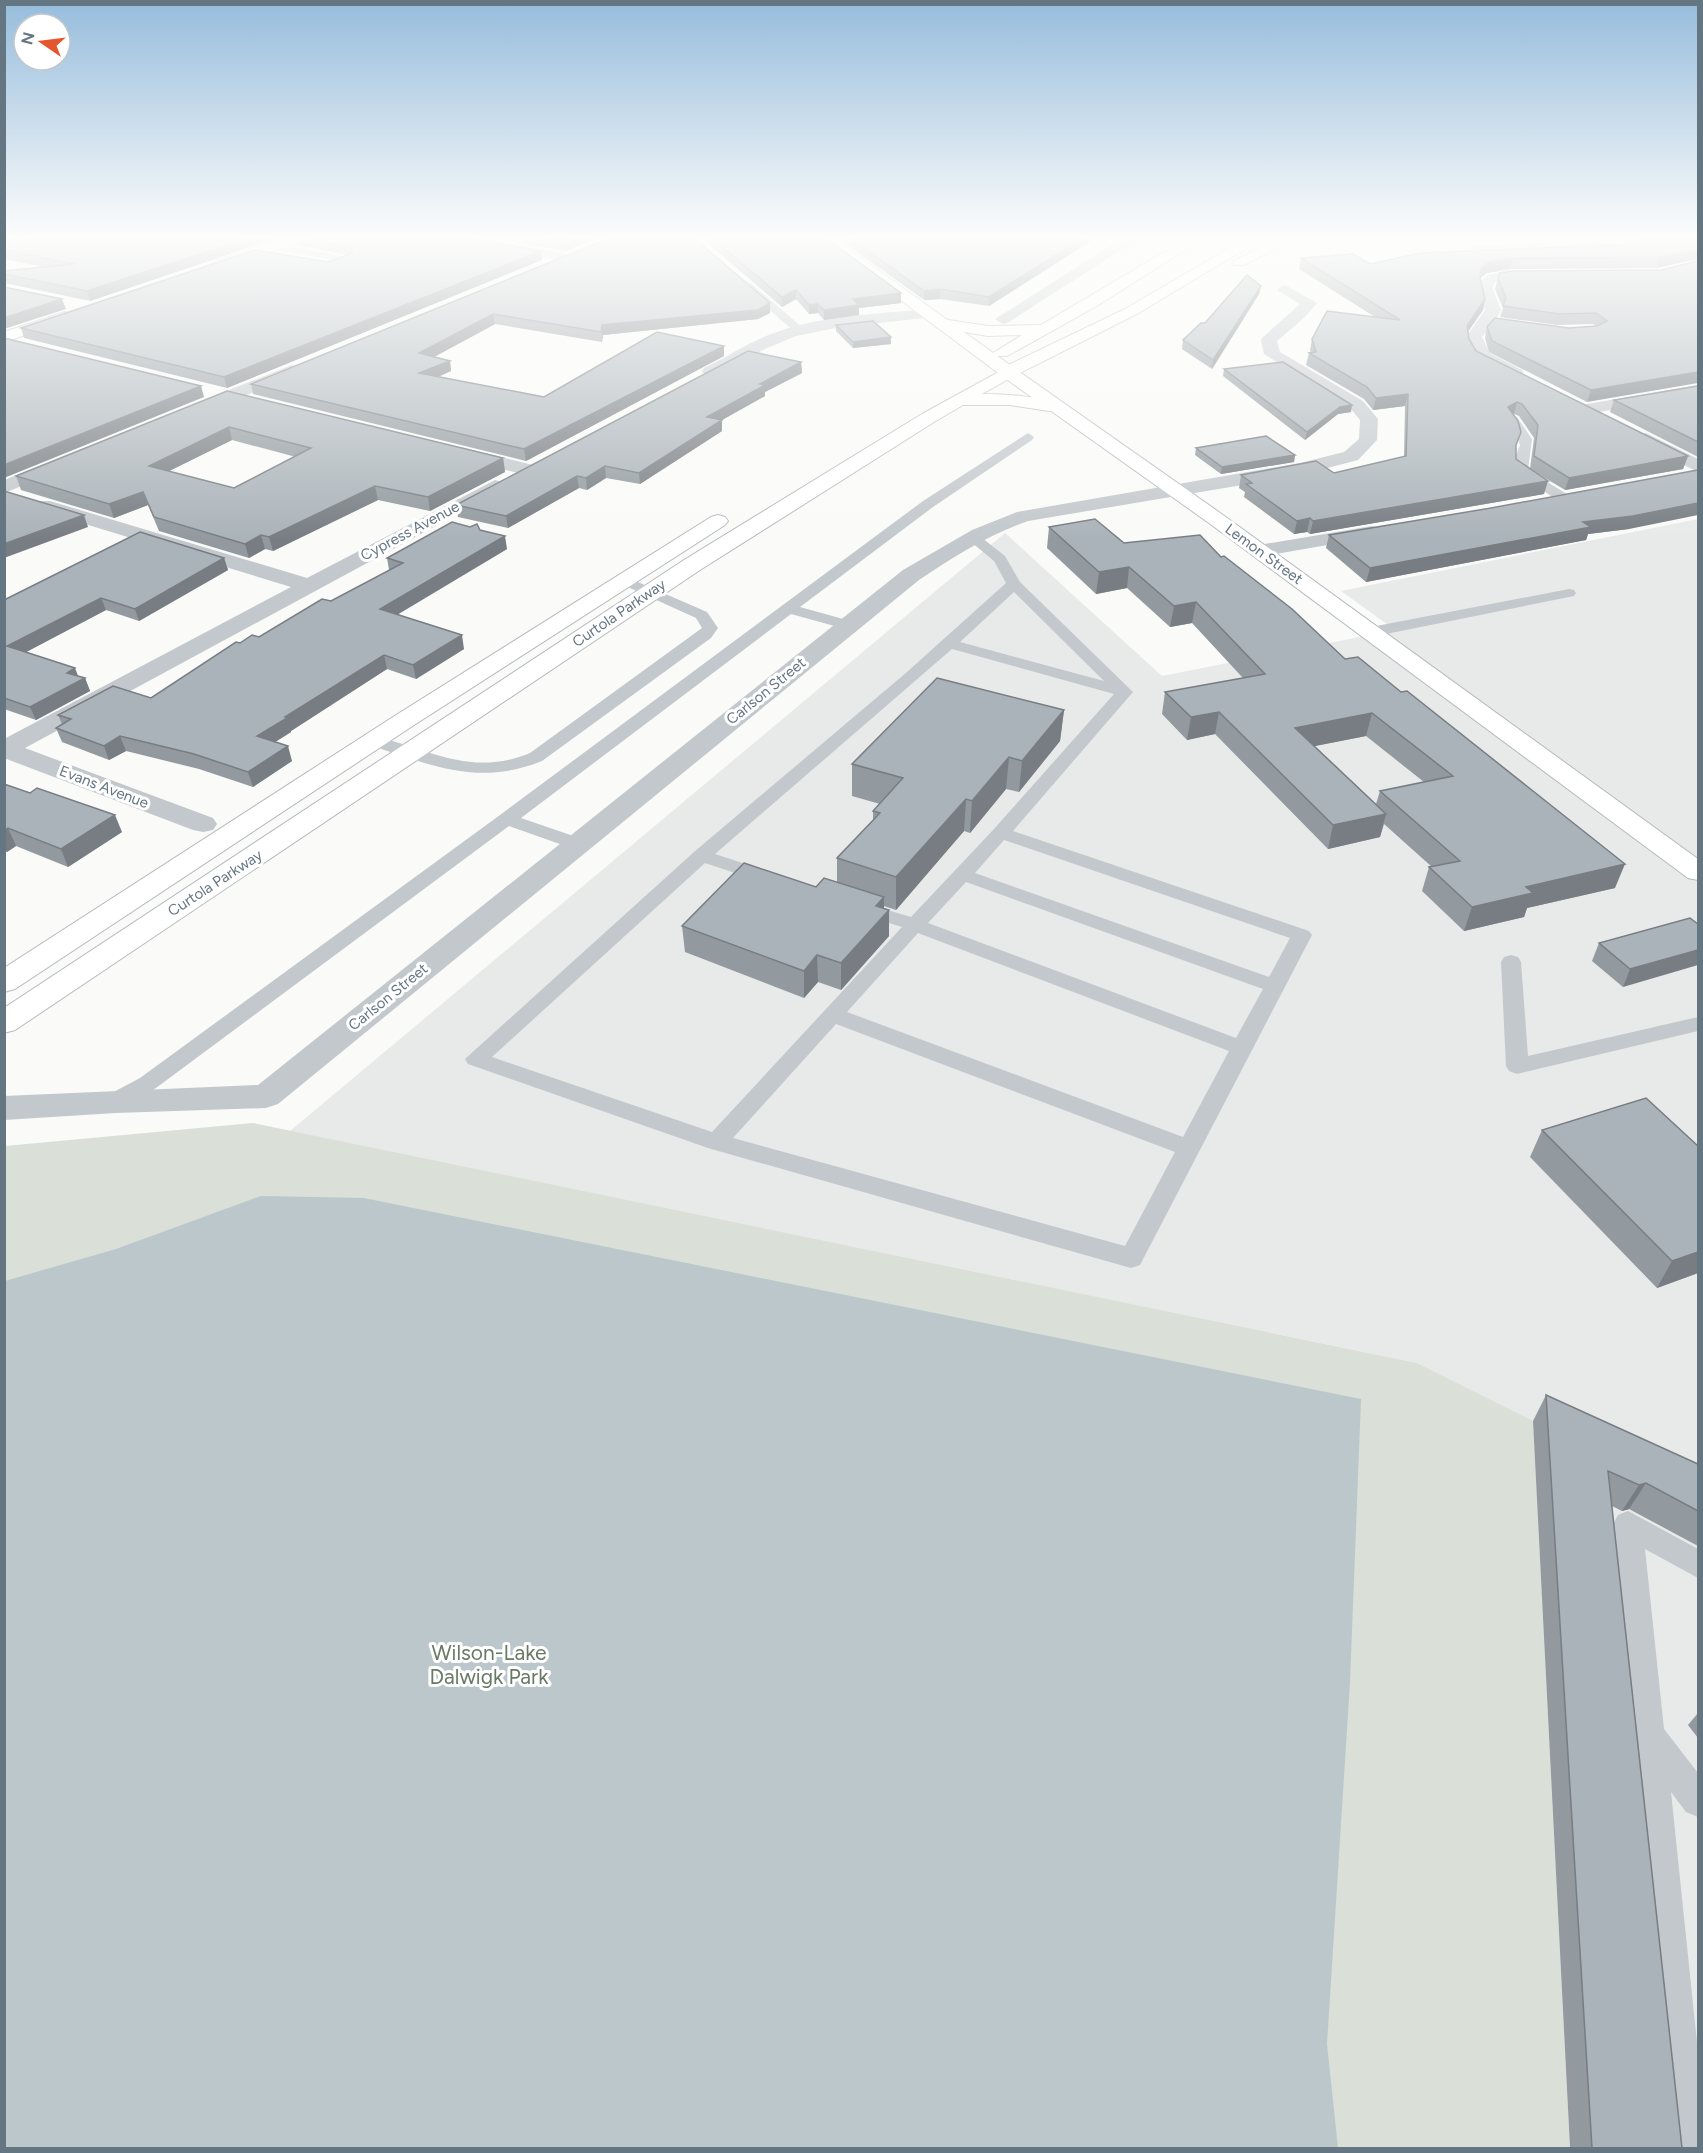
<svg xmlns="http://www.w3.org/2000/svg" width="1703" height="2153" font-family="Figtree,sans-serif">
<rect width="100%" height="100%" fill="#fafaf8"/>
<path fill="#e8e9e9" d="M1698,519V2148H1570L1532,1421L1417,1363L290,1131L1005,533L1162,676L1395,630L1341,591Z"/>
<path fill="#dadfd7" d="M253,1123L1417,1363L1533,1421L1570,2148H5V1146Z"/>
<path fill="#bbc7cb" d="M261,1196L364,1198L1361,1399L1350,1682L1327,2044L1338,2148H5V1281L116,1249Z"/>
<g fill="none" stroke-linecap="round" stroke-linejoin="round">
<path stroke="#bbc7cb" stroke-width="5" d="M1472,248L1595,244L1627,239"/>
<defs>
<g id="secondary">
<path d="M282,239H302L300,242L224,268H214L212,265L214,262Z"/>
<path d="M819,239H835L1014,368L1223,515L1698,859V880L1688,878L1209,523L1002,376Z"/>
<path d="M65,312L73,317L71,320L4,342V332Z"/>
</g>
<g id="primary">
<path d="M1008,367L1014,368L1016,372L1014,376L982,394C1009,394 1036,397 1062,403L1065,407L1062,411L1056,412L1010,405H963L934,422L700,570L15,1030L4,1033V1008L684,560L922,414Z"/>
<path d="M718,515L725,517L728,521L725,525L411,727L15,989L4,992V968L393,717L711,517Z"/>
</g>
<g id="highway">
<path d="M1186,239H1203L1095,307L1007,356H995L993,353L1022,335L988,336L936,327L934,324L942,319L988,326L1041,325Z"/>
<path d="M1245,239H1262L1135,315L1014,376L1008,377L1000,372L1002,368L1125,309Z"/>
<path d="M1276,239H1294L1244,265H1234L1232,262Z"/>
</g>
</defs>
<use href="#secondary" stroke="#b3babf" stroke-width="2"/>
<use href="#primary" stroke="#b5babe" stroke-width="2"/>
<use href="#highway" stroke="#b4b9bd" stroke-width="2"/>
<g fill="#c3c8cc" fill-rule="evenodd">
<path d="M275,243L348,257L353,260L329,269L326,268V264L336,261L272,248V244Z"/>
<path d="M743,283H751L804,329V333H796L743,287Z"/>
<path d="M1513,416L1517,417L1532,439L1528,470L1570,496L1572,499L1570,502H1560L1515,472V458L1520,445L1516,432L1507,420Z"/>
<path d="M1028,433L1034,437L1032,440L933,507L800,607L854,622L857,625L854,628L849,630L791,614L521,818L585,840L587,844L585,848H571L509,826L156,1088C142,1097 125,1111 108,1107L105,1101L108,1095L140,1078L500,815L923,501Z"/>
<path d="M972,533L977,534L1005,556L1020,582L1133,692L1013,831L1309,931L1312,935L1140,1265L1131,1268L708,1148L468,1064L465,1059L694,852L907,672L1006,583L994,561L965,537ZM1014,592L1104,681L960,642ZM952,649L1114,694L994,829L911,917L860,902L853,904L850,908L853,912L902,927L712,1132L492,1057L705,863L759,881H773L776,877L773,873L715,854ZM1004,840L1290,938L1269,977L975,873ZM966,882L1263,989L1236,1038L928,923ZM918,933L1229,1051L1183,1137L847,1012ZM836,1024L1175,1152L1125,1246L733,1138Z"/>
<path d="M624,576L707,612L718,628L711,638L542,761C478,787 431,765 369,745L366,741L369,737L375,736C430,750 472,777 530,753L702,628L696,618L619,583L617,580Z"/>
<path d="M1569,589L1574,590L1576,593L1574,596L1371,637L1363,632L1371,627Z"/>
<path d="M1511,955L1518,957L1521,962L1528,1056L1698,1017V1031L1517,1074L1509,1071L1506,1066L1501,962L1504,957Z"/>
<path d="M1628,1511L1698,1549V1578L1645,1549L1664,1729L1698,1773V1817L1686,1812L1671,1792L1698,2052V2148H1669L1613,1524L1618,1515Z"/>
</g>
<g fill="#c3c8cc" fill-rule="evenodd">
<path d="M453,239H484L563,253L570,257L563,261L460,243Z"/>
<path d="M832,239H850L833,248L826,244Z"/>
<path d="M1121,239H1138L1009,322L1003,324L995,319Z"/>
<path d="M1507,270L1545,271L1552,275C1542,285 1510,275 1494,283L1493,289L1501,310L1495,322L1482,337L1490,353L1522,370L1524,374L1522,378C1500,383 1471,357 1466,337L1485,310L1479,289L1480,281L1488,275Z"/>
<path d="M1285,285L1317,303L1305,317L1277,341L1280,352L1363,401L1378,419L1377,440L1358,460L1301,475L1028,521C988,535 953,557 919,580L278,1104L266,1108L116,1113L4,1120V1096L258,1085L903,570L972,530L1017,512L1300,463L1344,452L1359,439L1360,420L1351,409L1264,354L1261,340L1263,337L1300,304L1277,290L1280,287Z"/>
<path d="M928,309L936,314L934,317L841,327L796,336L765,349L716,376L710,377L702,372L704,368C727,357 749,342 774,333C823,315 877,314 928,309Z"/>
<path d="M292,365L300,370L298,374L201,414H189L186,410L189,406Z"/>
<path d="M1698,385V395L1587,414L1581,413L1578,409L1581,405L1587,404Z"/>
<path d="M1646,433L1698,459V472L1639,443L1637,439L1639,435Z"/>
<path d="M461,447L533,465L536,469L533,473L526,475L454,457L452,453L454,449Z"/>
<path d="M58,459L65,461L68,465L65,469L4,493V480Z"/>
<path d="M495,480L502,482L505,486L502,490L25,748L213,818L217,824L213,830L203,832L193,830L4,758V739L291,587L36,509L33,505L36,501H50L307,578Z"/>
<path d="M1372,526L1379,528L1382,532L1379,536L1259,557L1252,555L1249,551L1252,547L1259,545Z"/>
</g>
<use href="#secondary" fill="#fff" fill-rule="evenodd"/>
<use href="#primary" fill="#fff" fill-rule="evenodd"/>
<use href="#highway" fill="#fff" fill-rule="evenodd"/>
</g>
<g fill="#929a9f" fill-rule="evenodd">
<path d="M274,239L90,301L4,283V271L44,267L4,259V245Z"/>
<path d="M297,239H474L541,251L542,260L227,388L24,338L21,328L329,262L347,255L298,245Z"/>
<path d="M497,239H594L565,251Z"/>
<path d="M607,239L770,313L758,319L603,335L602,342L495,324L434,357L450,361L451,371L438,377L544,397L724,356L526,461L253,394L251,384Z"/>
<path d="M703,239H827L901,303L859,308V315L824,320L818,313L809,314L796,299L782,307Z"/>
<path d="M846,239H1094L989,306L940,299L924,300L846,244Z"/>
<path d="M1698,239L1657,268L1510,269L1487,273L1480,278L1485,299L1483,310L1468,332L1469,339L1476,351L1688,456L1683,469L1565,490L1530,469L1534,438L1519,416L1514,414L1516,459L1544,494L1310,534L1307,532L1294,534L1244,497L1245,492L1239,488L1241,475L1334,473L1404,457L1405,406L1373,410L1364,399L1306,365L1309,353H1311L1310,350L1312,339L1375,317L1299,269L1301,258L1370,264Z"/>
<path d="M1661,270L1587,402L1489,352L1485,338L1487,327L1569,328L1596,326L1593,324L1557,325L1500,317L1503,308L1495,289L1498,278Z"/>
<path d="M1261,286L1259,294L1212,369L1182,349L1183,340L1205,323Z"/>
<path d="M836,325L891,344L853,348L836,331Z"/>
<path d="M801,362L802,373L765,392V396L722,420V431L640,484L606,478L587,490L579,488L508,528L458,517L456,505Z"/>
<path d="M1224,369L1351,412L1338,414L1305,440L1223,376Z"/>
<path d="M1698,386V457L1610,412L1614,400Z"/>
<path d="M227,391L503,458L505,472L430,511L378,500L273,551L265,549L249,558L159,531L148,505L114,518L21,490L16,476ZM232,440L296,457L234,488L169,471Z"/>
<path d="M1196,448L1295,455L1294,462L1221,474L1195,455Z"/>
<path d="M1491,508L1629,529L1588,534L1586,540L1366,582L1326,548L1329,535Z"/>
<path d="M1049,527L1124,543L1221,557L1345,659L1615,888L1527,908L1524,917L1464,931L1422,891L1429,867H1432L1384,824L1380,837L1328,849L1215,734L1187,740L1162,714L1165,692L1243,678L1192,623L1170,627L1127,588L1096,594L1047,548ZM1366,736L1424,782L1380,791L1376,804L1314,746Z"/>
<path d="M480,530L507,549L397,615L464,649L416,679L387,669L291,731V732L275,742L292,761L253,787L199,769L126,751L109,760L62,742L56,728L62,724L58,715L151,698L240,643L259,637L331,601L389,570L387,558Z"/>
<path d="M224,558L228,570L139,621L106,610L26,652L78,676L85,678L90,691L36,720L4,709V600Z"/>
<path d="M1064,710L1060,741L1019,792L1006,789L970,833L964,831L896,910L884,906V908L889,910V936L841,990L818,982L804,998L685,952L682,926L816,887L837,882V858L873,820V811L880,804L852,796V764Z"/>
<path d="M4,784L122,832L68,867L16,846L7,852L4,851Z"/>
<path d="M1690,918L1623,987L1592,961L1599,943Z"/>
<path d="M1542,1130L1698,1146V1273L1657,1288L1530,1157Z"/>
<path d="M1546,1395L1698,1464V1546L1629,1509L1622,1511L1612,1506L1682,2148H1570L1533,1421Z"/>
<path d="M1698,1713V1738L1688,1725Z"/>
</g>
<g fill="#777d82">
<path d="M4,239H17L4,243Z"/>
<path d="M245,239H274L90,301L87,291Z"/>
<path d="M570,239H594L565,251L564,242Z"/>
<path d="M1081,239H1094L989,306V297Z"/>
<path d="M1698,250V259L1657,268L1660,257Z"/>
<path d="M541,251L542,260L227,388L224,377Z"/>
<path d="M1513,258L1510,269L1487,273L1479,279L1481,269L1489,262Z"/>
<path d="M1261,286L1259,294L1212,369L1213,360Z"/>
<path d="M940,289V299L924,300V291Z"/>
<path d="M796,290V299L782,307V297Z"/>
<path d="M901,293V303L859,308V315L824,320V310L853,299Z"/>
<path d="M62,299L66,309L4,329V318Z"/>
<path d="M1485,299L1483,310L1464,337L1467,326Z"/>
<path d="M770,303V313L758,319L603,335L602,342V325Z"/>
<path d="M817,304L818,313L809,314V305Z"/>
<path d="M493,314L495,324L421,364L419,353Z"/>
<path d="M891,337V344L853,348V342Z"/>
<path d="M724,346V356L526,461L524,449Z"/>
<path d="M450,361L451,371L421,384L419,373Z"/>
<path d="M801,362L802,373L765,392V396L722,420V431L640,484L639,473L707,417L760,384Z"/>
<path d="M1698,372V383L1587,402L1591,390Z"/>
<path d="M201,386L204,397L4,478V465Z"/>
<path d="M1408,394L1405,406L1373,410L1376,398Z"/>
<path d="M1517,402L1514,414L1505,420L1508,407Z"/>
<path d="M1352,405L1351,412L1338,414L1305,440L1307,432L1340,407Z"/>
<path d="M229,427L232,440L153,479L149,466Z"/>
<path d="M1295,455L1294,462L1221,474L1222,467Z"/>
<path d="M1688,456L1683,469L1565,490L1569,478Z"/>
<path d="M503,458L505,472L430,511L428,497Z"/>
<path d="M605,466L606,478L587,490L586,478Z"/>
<path d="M577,476L579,488L508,528L506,516Z"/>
<path d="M1548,481L1544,494L1310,534L1313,521Z"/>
<path d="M375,486L378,500L273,551L269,537Z"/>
<path d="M143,492L148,505L114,518L109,504Z"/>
<path d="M1698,503V515L1629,529L1588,534L1586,540L1366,582L1370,568L1583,522Z"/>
<path d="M84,515L88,527L4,558V544Z"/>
<path d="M1310,518L1307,532L1294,534L1297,521Z"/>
<path d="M261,535L265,549L249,558L245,544Z"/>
<path d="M505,536L507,549L383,623L380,609Z"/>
<path d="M224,558L228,570L139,621L135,609Z"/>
<path d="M1129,567L1127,588L1096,594L1099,572Z"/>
<path d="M101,598L106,610L13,659L7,646Z"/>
<path d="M1196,602L1192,623L1170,627L1174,606Z"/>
<path d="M462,635L464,649L416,679L413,665Z"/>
<path d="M384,655L387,669L291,731V732L261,751L257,736L285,717Z"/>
<path d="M75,668L80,681L85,678L90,691L36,720L30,707L67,673Z"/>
<path d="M1064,710L1060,741L1019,792L1022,761Z"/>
<path d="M1219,712L1215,734L1187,740L1191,717Z"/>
<path d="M1372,713L1366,736L1290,751L1295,728Z"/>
<path d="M120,736L126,751L109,760L104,746Z"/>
<path d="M288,746L292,761L253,787L248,772Z"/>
<path d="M1009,757L1006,789L970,833L972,801Z"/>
<path d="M966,799L964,831L896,910V877Z"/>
<path d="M1386,814L1380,837L1328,849L1333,825Z"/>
<path d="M115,815L122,832L68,867L61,849Z"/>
<path d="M8,828L16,846L7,852L4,845V831Z"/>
<path d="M1625,864L1615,888L1527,908L1524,917L1464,931L1472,907L1526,887Z"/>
<path d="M884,897V916L889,910V936L841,990V963L876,906Z"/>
<path d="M1698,950V965L1623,987L1630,969Z"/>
<path d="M817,955L818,982L804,998V971Z"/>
<path d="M1698,1252V1273L1657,1288L1672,1261Z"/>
<path d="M1646,1483L1629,1509L1622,1511L1639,1485Z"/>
</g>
<g fill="#aab3b9" stroke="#777d82" stroke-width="1.5" fill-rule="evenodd">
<path d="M28,239H245L87,291L4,274V271L74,264L4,250V245Z"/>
<path d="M311,239H474L541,251L224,377L21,328L255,250L329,262L352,253V249L347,246Z"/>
<path d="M548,239H570L564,242Z"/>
<path d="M607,239H695L770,303L758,310L602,325L601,332L493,314L419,353L450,361L419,373L544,397L657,332L724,346L524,449L251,384Z"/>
<path d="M713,239H827L901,293L853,299L859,305L824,310L817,304L809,305L796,290L782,297Z"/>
<path d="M851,239H1081L989,297L940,289L924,291Z"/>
<path d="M1642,239H1698V250L1660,257L1513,258L1489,262L1481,269L1480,278L1485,299L1467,326L1469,339L1476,351L1688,456L1569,478L1534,456L1538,425L1522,404L1517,402L1508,407L1518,421L1521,432L1516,445V459L1548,481L1313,521L1310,518L1297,521L1246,484L1252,483L1241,475L1316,461L1334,473L1406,456L1408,394L1376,398L1367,387L1309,353L1316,352L1312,339L1327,311L1400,320L1301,258L1353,254L1370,264L1420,253L1619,245Z"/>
<path d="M1698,261V372L1591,390L1492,341L1487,327L1495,318L1569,328L1597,326L1607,321L1596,313L1560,314L1503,306L1506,298L1498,278L1500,273L1513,271L1661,270Z"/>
<path d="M1247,275L1261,286L1213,360L1183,340L1201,323H1205Z"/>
<path d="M4,287L62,299L4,318Z"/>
<path d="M873,321L891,337L853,342L836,325Z"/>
<path d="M4,338L201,386L4,465Z"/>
<path d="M748,351L801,362L760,384L765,385L707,417L722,420L639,473L605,466L586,478L577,476L506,516L456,505Z"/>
<path d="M1283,362L1352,405L1340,407L1307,432L1224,369Z"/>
<path d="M1698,386V442L1614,400Z"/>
<path d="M227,391L503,458L428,497L375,486L269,537L261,535L245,544L154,517L143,492L109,504L16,476ZM229,427L311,448L234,488L149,466Z"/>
<path d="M1266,436L1295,455L1222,467L1196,448Z"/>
<path d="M1698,470V503L1633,516L1583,522L1591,527L1370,568L1329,535L1491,508Z"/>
<path d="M4,491L84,515L4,544Z"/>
<path d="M1095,519L1124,543L1200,535L1221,557L1224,556L1292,609L1345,659L1358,657L1401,692L1407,691L1625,864L1526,887L1533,893L1472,907L1429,867L1460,861L1380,791L1453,776L1372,713L1295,728L1386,814L1333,825L1219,712L1191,717L1165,692L1265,674L1196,602L1174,606L1129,567L1099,572L1049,527Z"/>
<path d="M452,522L470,527L477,524L480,530L505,536L380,609L462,635L413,665L384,655L285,717L287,718L257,736L288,746L248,772L194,754L120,736L104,746L56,728L71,719L58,715L113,686L151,698L236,642L240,643L252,635L259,637L322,599L331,601L403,563L387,558Z"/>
<path d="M140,532L224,558L135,609L101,598L7,646L75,668L67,673L85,678L30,707L4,698V600Z"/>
<path d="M937,678L1064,710L1022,761L1009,757L972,801L966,799L896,877L837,858L880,813L873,811L903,778L852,764Z"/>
<path d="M4,784L30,793L37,788L115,815L61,849L8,828L4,831Z"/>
<path d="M744,863L816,887L824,878L884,897L876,906L889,910L841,963L817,955L804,971L682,926Z"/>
<path d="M1690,918L1698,924V950L1630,969L1599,943Z"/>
<path d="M1646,1098L1698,1146V1252L1672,1261L1542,1130Z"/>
<path d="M1546,1395L1698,1464V1511L1646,1483L1639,1485L1608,1471L1682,2148H1592Z"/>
</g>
<linearGradient id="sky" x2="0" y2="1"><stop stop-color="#96bcdc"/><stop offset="0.44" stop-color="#fdfdfc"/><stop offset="1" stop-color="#fdfdfc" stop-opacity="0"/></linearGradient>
<rect width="1703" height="540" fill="url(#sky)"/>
<g text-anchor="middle" stroke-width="6" stroke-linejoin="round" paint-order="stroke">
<g font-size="15" fill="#657683" stroke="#fff">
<text transform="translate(410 531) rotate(-28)" y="5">Cypress Avenue</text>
<text transform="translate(1264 554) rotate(36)" y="5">Lemon Street</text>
<text transform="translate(619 613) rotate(-34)" y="5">Curtola Parkway</text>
<text transform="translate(766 691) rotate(-39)" y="5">Carlson Street</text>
<text transform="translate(104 787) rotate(21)" y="5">Evans Avenue</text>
<text transform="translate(215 883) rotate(-33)" y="5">Curtola Parkway</text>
<text transform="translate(388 997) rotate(-39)" y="5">Carlson Street</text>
</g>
<g font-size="21" fill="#687a64" stroke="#fff">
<text x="489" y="1660">Wilson-Lake<tspan x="489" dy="24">Dalwigk Park</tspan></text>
</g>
</g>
<rect width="1703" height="2153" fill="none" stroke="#657683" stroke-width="12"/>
<g transform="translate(42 42) rotate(284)"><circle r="28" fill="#ffffff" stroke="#c1c8cd" stroke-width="1.5"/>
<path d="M0-4.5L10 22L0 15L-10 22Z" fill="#e4572e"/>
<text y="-9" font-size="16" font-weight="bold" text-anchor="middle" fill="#657683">N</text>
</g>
</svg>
